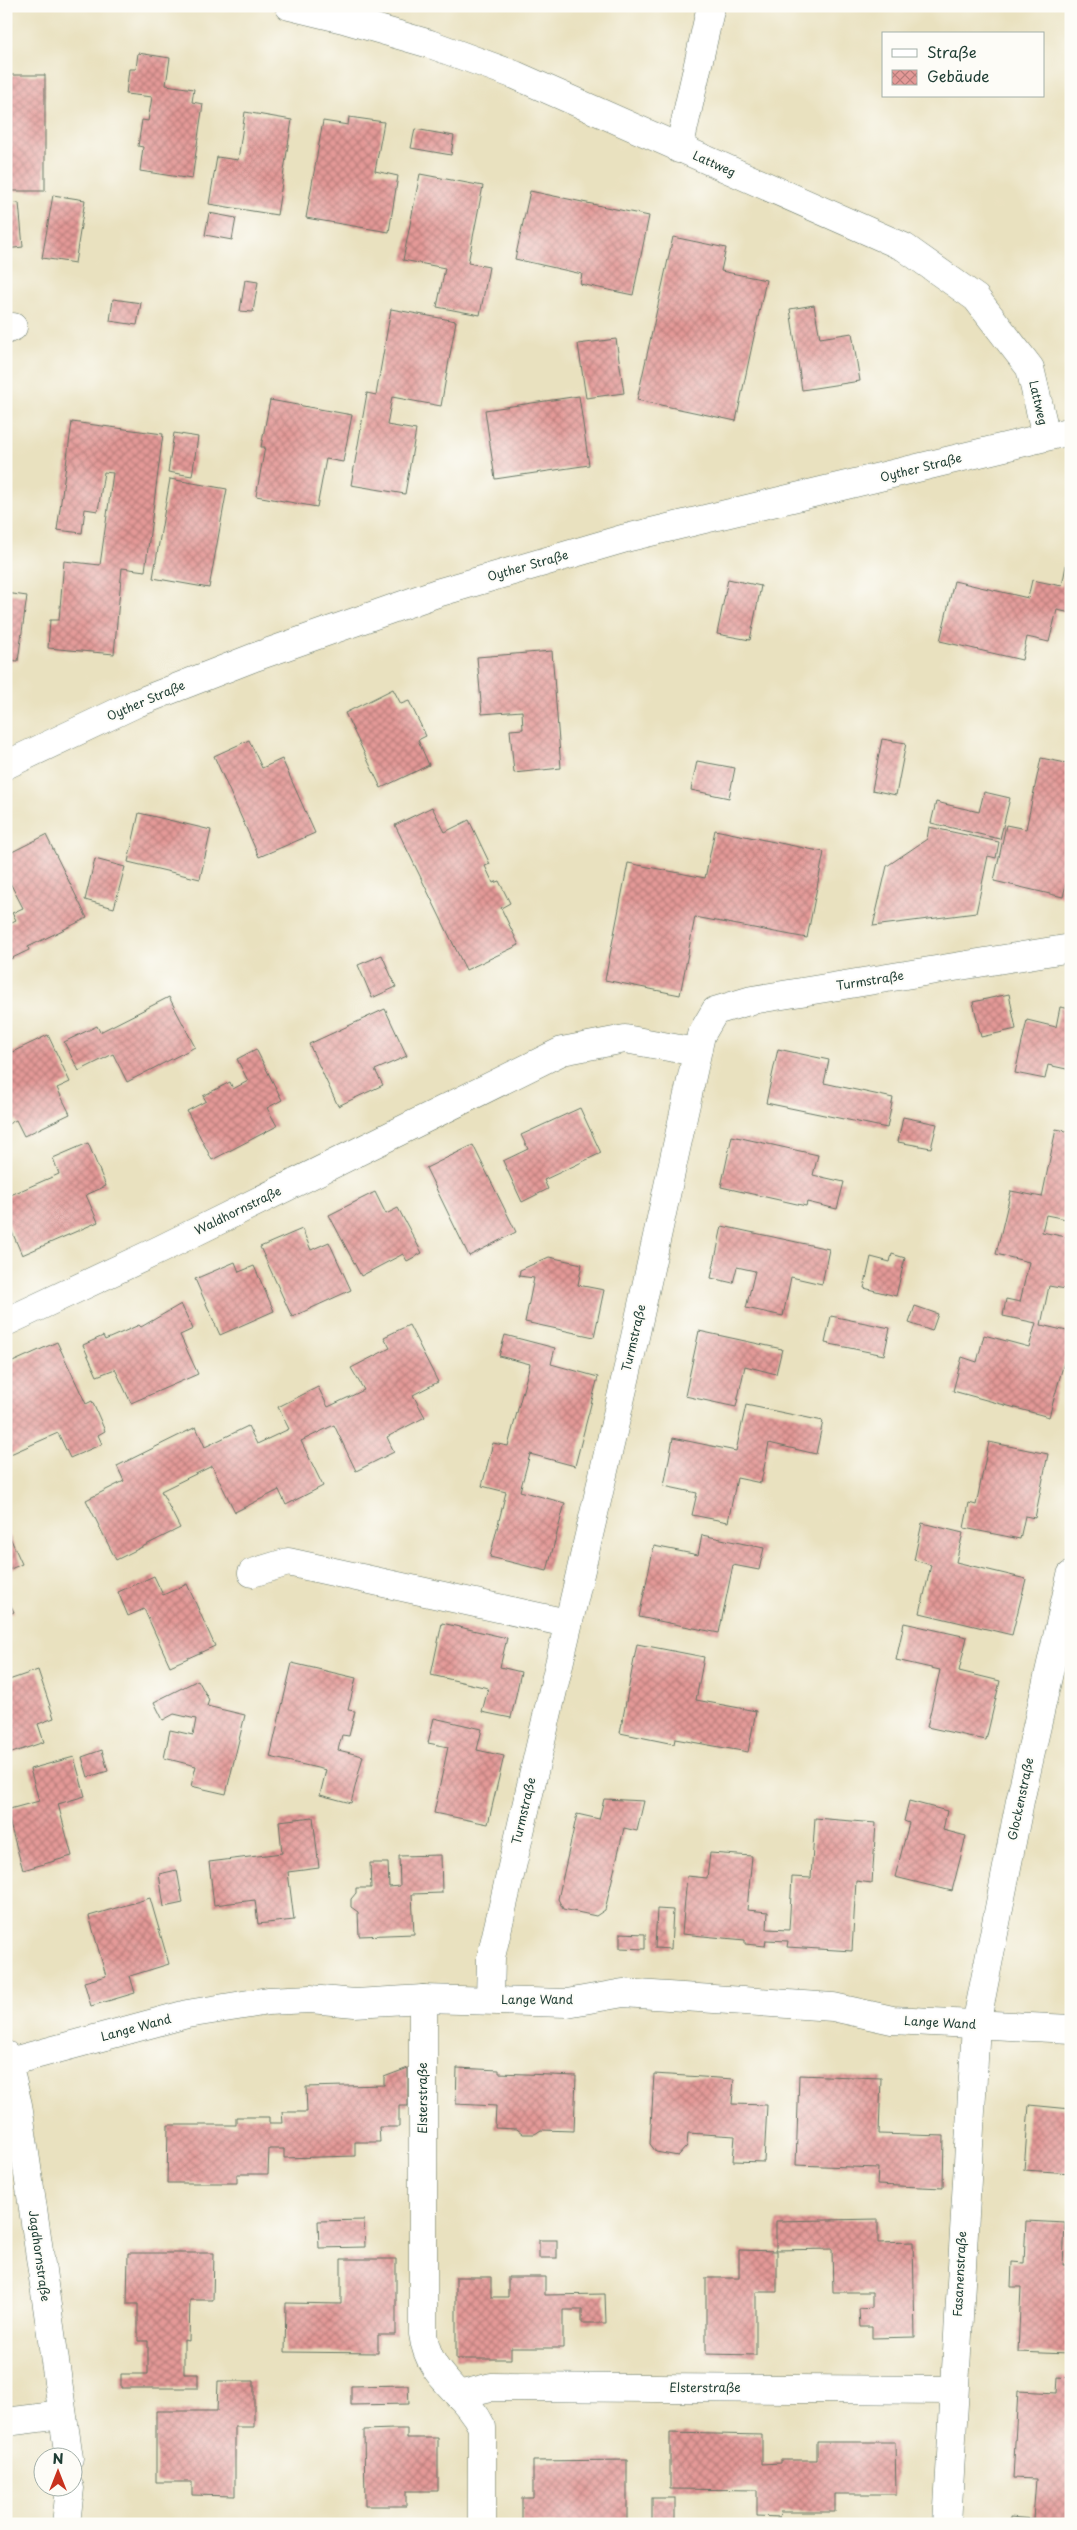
<svg xmlns="http://www.w3.org/2000/svg" width="1077" height="2530" font-family="'Playpen Sans',sans-serif">
<defs>
<pattern id="building-cross-hatch" width="8" height="8" patternUnits="userSpaceOnUse" patternTransform="scale(1.25)"><rect width="8" height="8" fill="#e49997"/><path d="M0 0l8 8M0 8l8-8" fill="none" stroke="#b87e7c"/></pattern>
</defs>
<rect width="100%" height="100%" fill="#fdfcf7"/>
<filter id="ink" filterUnits="userSpaceOnUse"><feTurbulence type="fractalNoise" baseFrequency=".02" numOctaves="2"/><feDisplacementMap in="SourceGraphic" scale="10" xChannelSelector="R" yChannelSelector="G"/><feConvolveMatrix kernelMatrix="1 2 1 2 8 2 1 2 1" color-interpolation-filters="sRGB"/></filter>
<filter id="wash" filterUnits="userSpaceOnUse"><feTurbulence type="fractalNoise" baseFrequency=".0096" numOctaves="4" result="noise"/><feDisplacementMap in="SourceGraphic" scale="20" xChannelSelector="R" yChannelSelector="G"/><feGaussianBlur stdDeviation="1.12" result="paint"/><feColorMatrix in="noise" values="0 0 0 0 0 0 0 0 0 0 0 0 0 0 0 0 0 1.4 0 .05"/><feComposite in="paint" operator="in"/></filter>
<g filter="url(#wash)">
<rect width="100%" height="100%" fill="#e9e1bf"/>
<g id="blocks">
<g fill="url(#building-cross-hatch)">
<path d="M138,53L170,58L166,85L194,89L192,102L203,104L192,179L140,171L143,147L138,146L142,120L148,121L152,97L126,94L129,69H136Z"/>
<path d="M6,69H10V75H45V191H6Z"/>
<path d="M245,112L292,120L277,215L209,204L217,157L238,160Z"/>
<path d="M349,117L384,122L375,171L398,176L389,232L306,218L323,121L348,125Z"/>
<path d="M415,129L454,136L451,155L411,148Z"/>
<path d="M420,174L483,186L468,263L489,267L480,315L437,307L445,268L403,260Z"/>
<path d="M530,191L649,216L633,295L580,284L582,274L515,259Z"/>
<path d="M53,195L85,200L75,263L42,258Z"/>
<path d="M19,203L23,247L6,249V204Z"/>
<path d="M209,213L236,218L232,240L205,235Z"/>
<path d="M673,237L726,248L721,271L766,280L736,421L637,400Z"/>
<path d="M245,280L258,282L253,312L240,311Z"/>
<path d="M113,299L141,303L137,325L110,321Z"/>
<path d="M814,305L820,338L852,333L860,381L802,390L790,309Z"/>
<path d="M391,309L456,321L441,406L392,397L387,425L416,430L405,494L351,485L367,393L376,395Z"/>
<path d="M616,339L624,393L586,398L578,344Z"/>
<path d="M579,396L589,465L495,479L485,410Z"/>
<path d="M270,400L352,415L343,462L326,459L317,507L256,496L265,447H261Z"/>
<path d="M72,422L163,434L145,571L122,568L114,654L48,648L50,620H59L64,561L100,565L113,473L104,472L98,511L85,509L82,533L57,530Z"/>
<path d="M174,433L198,437L192,476L168,472Z"/>
<path d="M170,479L227,489L209,588L153,578Z"/>
<path d="M1070,545L1071,613L1057,610L1049,642L1027,637L1022,660L940,641L954,581L1028,598L1032,580L1062,586Z"/>
<path d="M728,579L761,586L750,640L717,634Z"/>
<path d="M6,593L27,596L18,661L6,660Z"/>
<path d="M552,651L561,768L514,773L510,730L523,729L522,711L482,714L477,657Z"/>
<path d="M393,689L401,704L409,701L426,736L418,740L429,765L381,788L345,713Z"/>
<path d="M882,739L906,743L896,795L872,790Z"/>
<path d="M249,740L262,768L282,759L315,833L259,857L214,756Z"/>
<path d="M1041,758L1071,764V863L1063,897L994,881L1006,825L1026,829Z"/>
<path d="M697,761L735,768L729,798L691,790Z"/>
<path d="M984,792L1010,798L1000,839L931,823L936,802L979,812Z"/>
<path d="M432,807L445,832L469,820L490,864L485,866L493,883L499,881L510,903L501,908L519,945L466,970L395,825Z"/>
<path d="M139,813L211,830L200,879L128,862Z"/>
<path d="M929,827L999,842L996,858L988,856L976,913L873,926L887,866L927,839Z"/>
<path d="M715,830L824,852L807,938L695,917L680,995L605,980L628,863L705,878Z"/>
<path d="M46,835L87,918L28,947L29,950L6,961V925L16,920L12,913L23,908L6,875V855Z"/>
<path d="M95,859L125,867L114,908L85,900Z"/>
<path d="M382,955L396,987L372,998L358,965Z"/>
<path d="M1009,994L1016,1029L981,1037L973,1002Z"/>
<path d="M169,997L195,1047L127,1082L113,1054L79,1071L64,1042L97,1026L100,1032Z"/>
<path d="M1060,1007L1071,1009V1070L1048,1065L1045,1079L1015,1073L1027,1020L1056,1027Z"/>
<path d="M385,1009L407,1056L375,1070L383,1085L338,1106L309,1044Z"/>
<path d="M48,1035L70,1082L57,1088L70,1114L24,1136L16,1120L6,1125V1055Z"/>
<path d="M256,1049L282,1100L267,1108L277,1126L212,1160L187,1111L206,1101L203,1096L230,1082L233,1089L248,1081L237,1059Z"/>
<path d="M778,1049L829,1060L824,1083L893,1098L887,1128L766,1103Z"/>
<path d="M580,1108L601,1153L544,1180L548,1189L522,1202L503,1161L528,1149L521,1135Z"/>
<path d="M903,1117L937,1124L931,1148L898,1142Z"/>
<path d="M1056,1129L1071,1132V1220L1046,1215L1042,1232L1071,1238V1290L1049,1286L1041,1325L1071,1332V1337L1049,1417L953,1391L962,1357L977,1362L984,1335L1029,1347L1036,1323L1003,1316L1006,1299L1020,1302L1029,1262L996,1254L1011,1191L1042,1197Z"/>
<path d="M732,1136L818,1155L813,1175L844,1182L837,1209L807,1202L806,1206L721,1187Z"/>
<path d="M88,1143L106,1186L86,1195L98,1222L22,1255L6,1218V1197L59,1174L53,1158Z"/>
<path d="M473,1145L516,1232L469,1256L426,1168Z"/>
<path d="M375,1192L386,1214L398,1208L422,1253L407,1261L403,1254L361,1276L329,1215Z"/>
<path d="M722,1226L829,1249L822,1284L791,1277L783,1316L746,1308L755,1271L737,1267L733,1283L711,1278Z"/>
<path d="M302,1229L311,1250L329,1242L351,1290L292,1317L260,1247Z"/>
<path d="M892,1254L905,1258L896,1296L864,1288L871,1257L890,1262Z"/>
<path d="M549,1257L582,1264L578,1285L604,1290L594,1337L525,1322L534,1278L519,1276L520,1270Z"/>
<path d="M235,1262L239,1272L254,1266L274,1311L220,1335L195,1279Z"/>
<path d="M181,1304L193,1329L180,1335L198,1374L131,1403L115,1369L97,1376L83,1345L103,1336L105,1340L139,1325L141,1327Z"/>
<path d="M915,1306L938,1314L932,1331L909,1323Z"/>
<path d="M831,1316L890,1328L884,1355L825,1343Z"/>
<path d="M409,1325L438,1382L413,1395L425,1417L387,1437L394,1452L356,1471L334,1425L301,1441L323,1486L286,1505L279,1490L235,1512L212,1466L161,1491L180,1528L116,1560L86,1500L124,1481L117,1466L196,1427L205,1447L248,1426L257,1444L289,1429L278,1407L318,1387L328,1407L364,1390L351,1368L390,1348L384,1337Z"/>
<path d="M699,1331L782,1349L776,1374L745,1366L736,1407L685,1396Z"/>
<path d="M505,1335L555,1348L551,1364L598,1377L575,1466L530,1454L520,1491L565,1503L547,1571L490,1557L506,1492L482,1486L493,1443L508,1446L530,1364L499,1356Z"/>
<path d="M57,1342L86,1404L92,1401L105,1431L98,1435L102,1444L70,1458L58,1433L6,1456V1365Z"/>
<path d="M746,1405L823,1421L816,1454L769,1443L761,1483L737,1478L728,1522L692,1515L697,1493L664,1486L673,1438L736,1451Z"/>
<path d="M989,1442L1048,1454L1035,1518L1025,1516L1020,1539L964,1528L969,1503L976,1505Z"/>
<path d="M922,1523L963,1533L956,1562L1026,1579L1012,1635L920,1613L931,1565L914,1560Z"/>
<path d="M9,1535L22,1564L6,1571V1537Z"/>
<path d="M702,1535L764,1548L759,1570L733,1565L719,1633L639,1617L654,1546L698,1555Z"/>
<path d="M154,1576L163,1595L187,1584L215,1646L170,1666L144,1609L128,1616L118,1592Z"/>
<path d="M6,1596L14,1612L6,1615Z"/>
<path d="M442,1623L507,1638L500,1667L521,1672L511,1718L482,1712L488,1688L431,1675Z"/>
<path d="M904,1623L967,1637L959,1671L1000,1681L986,1740L927,1727L940,1670L896,1660Z"/>
<path d="M637,1644L704,1657L696,1700L756,1711L748,1752L675,1739L674,1744L620,1733Z"/>
<path d="M292,1663L356,1678L348,1710L355,1711L349,1736L342,1735L338,1750L363,1756L351,1803L320,1795L326,1770L270,1757Z"/>
<path d="M38,1670L54,1718L38,1724L44,1742L6,1755V1681Z"/>
<path d="M198,1680L209,1700L207,1706L245,1715L226,1794L191,1786L196,1766L164,1758L170,1730L193,1735L196,1719L174,1714L163,1720L154,1702Z"/>
<path d="M434,1718L482,1729L477,1750L504,1756L488,1824L434,1813L448,1747L428,1743Z"/>
<path d="M102,1750L108,1771L88,1777L82,1757Z"/>
<path d="M74,1757L85,1796L58,1804L72,1856L23,1870L6,1810L39,1801L30,1769Z"/>
<path d="M604,1799L644,1801L637,1831L624,1828L605,1910L596,1916L563,1909L558,1899L577,1814L599,1819Z"/>
<path d="M909,1801L947,1811L943,1830L966,1836L952,1891L895,1877L909,1823L904,1821Z"/>
<path d="M313,1817L319,1868L288,1872L294,1920L258,1924L255,1900L214,1905L209,1862L282,1853L279,1821Z"/>
<path d="M815,1818L876,1823L872,1883L856,1881L852,1951L787,1947L788,1941L766,1940L765,1946L745,1944V1940L682,1934L687,1876L707,1878L710,1853L752,1856L747,1910L768,1912L767,1929L789,1930L792,1877L811,1878Z"/>
<path d="M441,1855L442,1893L412,1894L414,1934L359,1936L358,1912L351,1907V1899L356,1893V1888H371L370,1863H388L389,1887L400,1886L399,1856Z"/>
<path d="M177,1870L183,1903L164,1907L159,1874Z"/>
<path d="M150,1898L169,1964L130,1976L135,1993L91,2006L84,1982L106,1976L89,1916Z"/>
<path d="M657,1909L673,1910L671,1949L655,1948Z"/>
<path d="M620,1933L645,1934V1949L620,1948Z"/>
<path d="M408,2068V2106H399V2127H379L380,2142H355V2156L284,2158V2149H269L268,2174H237V2183H167L168,2125H236V2117H269V2123H283L282,2112H307L306,2087L384,2085V2077Z"/>
<path d="M457,2068L499,2070V2073L576,2076L574,2131L541,2130L535,2134H523L517,2129L495,2128L496,2106L456,2104Z"/>
<path d="M654,2074L734,2079L732,2104L767,2105L764,2162L733,2161L735,2136L688,2133L687,2146L678,2156L656,2152L650,2144Z"/>
<path d="M799,2075L881,2078L879,2134L944,2136L943,2188L877,2185L878,2168L796,2165Z"/>
<path d="M1029,2105L1071,2109V2173L1024,2170Z"/>
<path d="M878,2219V2243L913,2242L915,2337L872,2338V2327H860L859,2309L872,2308V2292H833L832,2249L776,2250V2221Z"/>
<path d="M364,2220L365,2247L319,2248L318,2221Z"/>
<path d="M1026,2221L1065,2223L1063,2265H1071L1067,2354L1018,2352L1021,2287H1011L1012,2262L1024,2263Z"/>
<rect x="539" y="2240" width="18" height="18"/>
<path d="M739,2250L777,2251V2292H756V2355L706,2354V2278H739Z"/>
<path d="M128,2253H214L213,2300H190L189,2341L184,2340V2374H198V2388H121V2374H148V2341H138V2304H127Z"/>
<path d="M341,2259H396V2335H378V2353L285,2352L286,2303L341,2304Z"/>
<path d="M456,2277H491V2297H508V2277H545V2295L605,2294L606,2323H582V2310H563V2348H511V2359H456Z"/>
<path d="M1058,2377L1071,2378V2524H1010V2517L1033,2519L1036,2479L1013,2478L1018,2391L1057,2393Z"/>
<path d="M218,2381H254V2427H235V2496L192,2495V2482H156V2411H217Z"/>
<path d="M408,2385L409,2404L351,2405V2386Z"/>
<path d="M394,2429H407V2438H438V2491H406V2506H365L364,2430Z"/>
<path d="M670,2433L762,2435V2464L780,2463V2460H817V2442H895L896,2494H835V2512H780L779,2517L757,2516V2490L670,2489Z"/>
<path d="M627,2460V2524H522V2498H533V2461Z"/>
<rect x="652" y="2498" width="23" height="23"/>
</g>
</g>
</g>
<g filter="url(#ink)">
<use href="#blocks" fill-opacity="0" stroke="#667665" stroke-width="1"/>
<g fill="none" stroke-linecap="round" stroke-linejoin="round">
<defs>
<g id="minor">
<path d="M679,149L711,6"/>
<path d="M6,330L13,327"/>
<path d="M6,1322L161,1249L562,1051L625,1039L696,1052"/>
<path d="M252,1573L288,1562L567,1623"/>
<path d="M423,1999V2334C429,2379 464,2390 482,2427V2524"/>
<path d="M490,2000L491,1957L635,1337L701,1035L715,1011L752,1000L1071,948"/>
<path d="M6,2055L18,2105L69,2458"/>
<path d="M9,2062L187,2014L268,2001L310,1999L355,2003L423,1999L567,2003L623,1993L833,2007L892,2020L1071,2029"/>
<path d="M458,2395L491,2387L954,2390"/>
<path d="M6,2422L62,2415"/>
<path d="M66,2524L70,2488"/>
<path d="M947,2524L976,2025L1020,1801L1071,1575"/>
</g>
<path id="tertiary" d="M289,6L347,20L430,44L515,75L904,247L976,298L1030,368L1046,436"/>
<path id="secondary" d="M6,765L137,703L255,657L437,593L626,538L1071,431"/>
</defs>
<use href="#minor" stroke="#667665" stroke-width="29"/>
<use href="#tertiary" stroke="#667665" stroke-width="29"/>
<use href="#secondary" stroke="#667665" stroke-width="29"/>
<use href="#minor" stroke="#fff" stroke-width="28"/>
<use href="#tertiary" stroke="#fff" stroke-width="28"/>
<use href="#secondary" stroke="#fff" stroke-width="28"/>
</g>
</g>
<g text-anchor="middle" stroke-width="4" stroke-linejoin="round" paint-order="stroke">
<g font-size="12" fill="#1f3d34" stroke="#fdfcf7">
<text transform="translate(714 164) rotate(24)" y="4">Lattweg</text>
<text transform="translate(1038 403) rotate(77)" y="4">Lattweg</text>
<text transform="translate(921 468) rotate(-14)" y="4">Oyther Straße</text>
<text transform="translate(528 566) rotate(-16)" y="4">Oyther Straße</text>
<text transform="translate(146 701) rotate(-23)" y="4">Oyther Straße</text>
<text transform="translate(870 981) rotate(-9)" y="4">Turmstraße</text>
<text transform="translate(238 1211) rotate(-26)" y="4">Waldhornstraße</text>
<text transform="translate(634 1338) rotate(-77)" y="4">Turmstraße</text>
<text transform="translate(1021 1799) rotate(-78)" y="4">Glockenstraße</text>
<text transform="translate(524 1811) rotate(-77)" y="4">Turmstraße</text>
<text x="537" y="2004">Lange Wand</text>
<text transform="translate(940 2023) rotate(3)" y="4">Lange Wand</text>
<text transform="translate(136 2028) rotate(-15)" y="4">Lange Wand</text>
<text transform="translate(423 2098) rotate(-90)" y="4">Elsterstraße</text>
<text transform="translate(39 2256) rotate(82)" y="4">Jagdhornstraße</text>
<text transform="translate(960 2274) rotate(-87)" y="4">Fasanenstraße</text>
<text x="705" y="2392">Elsterstraße</text>
</g>
</g>
<rect width="1077" height="2530" fill="none" stroke="#fdfcf7" stroke-width="25"/>
<rect x="882" y="32" width="162" height="65" fill="#fdfcf7" stroke="#a4b0a9"/>
<rect x="892" y="49" width="25" height="8" fill="#ffffff" stroke="#a4b0a9"/>
<text x="927" y="58" font-size="15" fill="#1f3d34">Straße</text>
<rect x="892" y="70" width="25" height="15" fill="url(#building-cross-hatch)" stroke="#a4b0a9"/>
<text x="927" y="82" font-size="15" fill="#1f3d34">Gebäude</text>
<g transform="translate(58 2472)"><circle r="24" fill="#fdfcf7" stroke="#a4b0a9"/>
<path d="M0-4L9 19L0 12L-9 19Z" fill="#c8321e"/>
<text y="-8" font-size="14" font-weight="bold" text-anchor="middle" fill="#1f3d34">N</text>
</g>
</svg>
